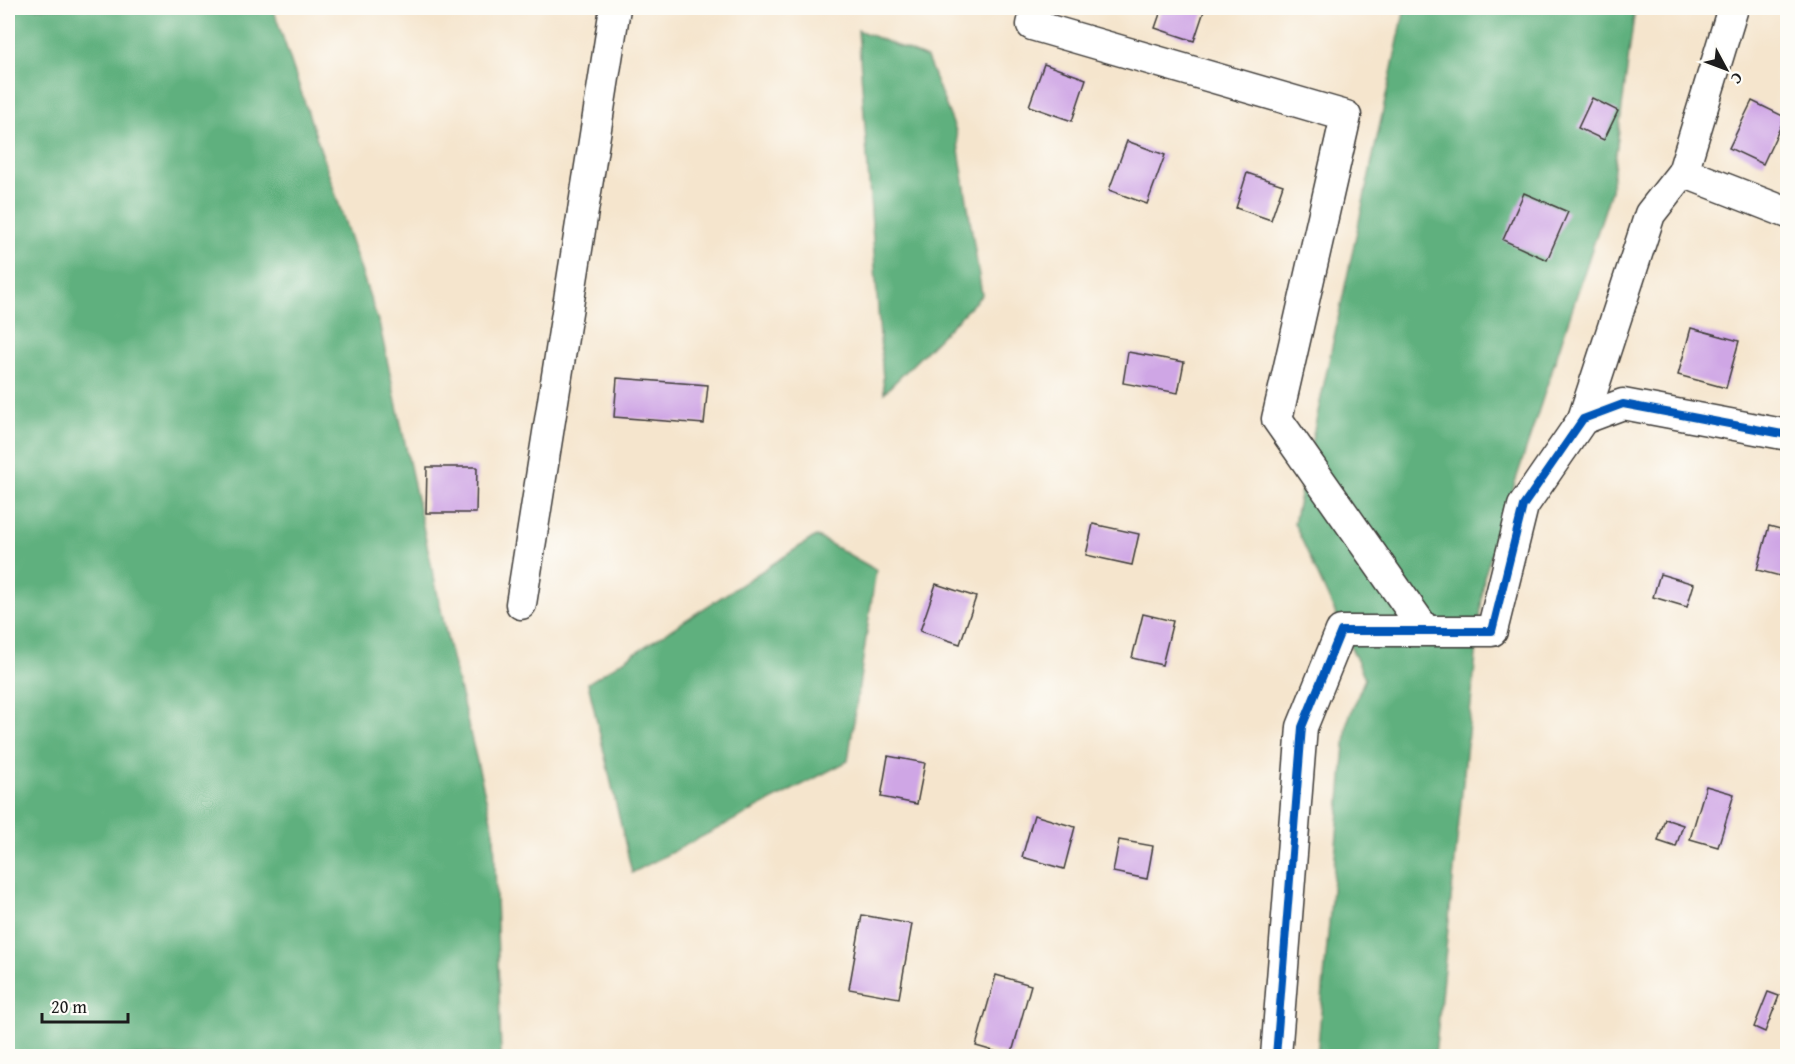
<svg xmlns="http://www.w3.org/2000/svg" width="1795" height="1064" font-family="'Gentium Book Plus',serif">
<rect width="100%" height="100%" fill="#fdfcf7"/>
<filter id="ink" filterUnits="userSpaceOnUse"><feTurbulence type="fractalNoise" baseFrequency=".0167" numOctaves="2"/><feDisplacementMap in="SourceGraphic" scale="12" xChannelSelector="R" yChannelSelector="G"/><feConvolveMatrix kernelMatrix="1 2 1 2 8 2 1 2 1" color-interpolation-filters="sRGB"/></filter>
<filter id="wash" filterUnits="userSpaceOnUse"><feTurbulence type="fractalNoise" baseFrequency=".008" numOctaves="4" result="noise"/><feDisplacementMap in="SourceGraphic" scale="24" xChannelSelector="R" yChannelSelector="G"/><feGaussianBlur stdDeviation="1.35" result="paint"/><feColorMatrix in="noise" values="0 0 0 0 0 0 0 0 0 0 0 0 0 0 0 0 0 1.4 0 .05"/><feComposite in="paint" operator="in"/></filter>
<g filter="url(#wash)">
<rect width="100%" height="100%" fill="#f5e5cd"/>
<g fill="#5fb07e" stroke="#3e664d" stroke-width="1.5">
<path d="M8,8H273L380,327L446,633L494,832L501,1056H8Z"/>
<path d="M1405,8H1635L1611,191L1484,577L1435,1056H1317L1347,723L1365,678L1294,523Z"/>
<path d="M858,30L927,58L956,131L982,295L884,393Z"/>
<path d="M816,536L876,570L848,761L632,873L588,683Z"/>
</g>
<g id="blocks">
<g fill="#cfa6e5">
<path d="M1162,8H1205L1194,41L1155,28Z"/>
<path d="M1044,64L1086,79L1072,121L1029,106Z"/>
<path d="M1592,98L1618,111L1604,140L1578,128Z"/>
<path d="M1752,101L1785,117L1763,164L1729,148Z"/>
<path d="M1127,141L1165,155L1147,204L1109,190Z"/>
<path d="M1247,173L1283,185L1271,220L1236,208Z"/>
<path d="M1524,193L1568,212L1547,260L1503,240Z"/>
<path d="M1691,328L1739,341L1726,388L1678,375Z"/>
<path d="M1128,352L1184,362L1178,393L1123,383Z"/>
<path d="M617,378L708,385L704,424L614,417Z"/>
<path d="M427,467H477L476,513H426Z"/>
<path d="M1093,524L1139,534L1132,565L1086,555Z"/>
<path d="M1769,526L1788,531V578L1757,570Z"/>
<path d="M1660,574L1694,584L1687,607L1653,597Z"/>
<path d="M936,584L976,597L960,644L920,631Z"/>
<path d="M1143,614L1173,621L1162,665L1132,658Z"/>
<path d="M888,756L925,763L917,804L881,797Z"/>
<path d="M1706,786L1734,794L1718,847L1690,839Z"/>
<path d="M1034,815L1075,827L1064,869L1022,857Z"/>
<path d="M1665,819L1683,825L1676,847L1658,841Z"/>
<path d="M1119,840L1153,846L1147,879L1113,872Z"/>
<path d="M862,915L912,924L899,998L849,989Z"/>
<path d="M996,975L1031,985L1011,1056L976,1046Z"/>
<path d="M1768,992L1779,996L1765,1032L1754,1027Z"/>
</g>
</g>
</g>
<g filter="url(#ink)">
<use href="#blocks" fill-opacity="0" stroke="#3d3a37" stroke-width="1.5"/>
<g fill="none" stroke-linecap="round" stroke-linejoin="round">
<defs>
<g id="minor">
<path d="M1036,8L1032,25L1346,116L1277,419L1425,630"/>
<path d="M1733,8L1683,172L1788,213"/>
<path d="M1583,419L1650,214L1683,172"/>
<path d="M521,604L615,8"/>
<path d="M1276,1056L1302,727L1341,631H1492L1523,506L1583,419L1623,404L1788,435"/>
</g>
</defs>
<use href="#minor" stroke="#3d3a37" stroke-width="33"/>
<use href="#minor" stroke="#fff" stroke-width="30"/>
<defs>
<path id="cycleway" d="M1276,1056L1302,727L1341,631H1492L1523,506L1583,419L1623,404L1788,435"/>
</defs>
<use href="#cycleway" stroke="#fdfcf7" stroke-width="11"/>
<use href="#cycleway" stroke="#0057b8" stroke-width="8"/>
</g>
</g>
<rect width="1795" height="1064" fill="none" stroke="#fdfcf7" stroke-width="30"/>
<g transform="translate(1726 69) rotate(131)" stroke="#fdfcf7" stroke-width="4.5" paint-order="stroke">
<path d="M0-4.5L10 22L0 15L-10 22Z" fill="#1c1c1c"/>
<text y="-9" font-size="16" font-weight="bold" text-anchor="middle" fill="#1c1c1c">С</text>
</g>
<path d="M42 1013v9h86v-9" fill="none" stroke="#1c1c1c" stroke-width="3"/>
<text x="51" y="1013" font-size="18" fill="#1c1c1c" stroke="#fdfcf7" stroke-width="4.5" paint-order="stroke">20 m</text>
</svg>
